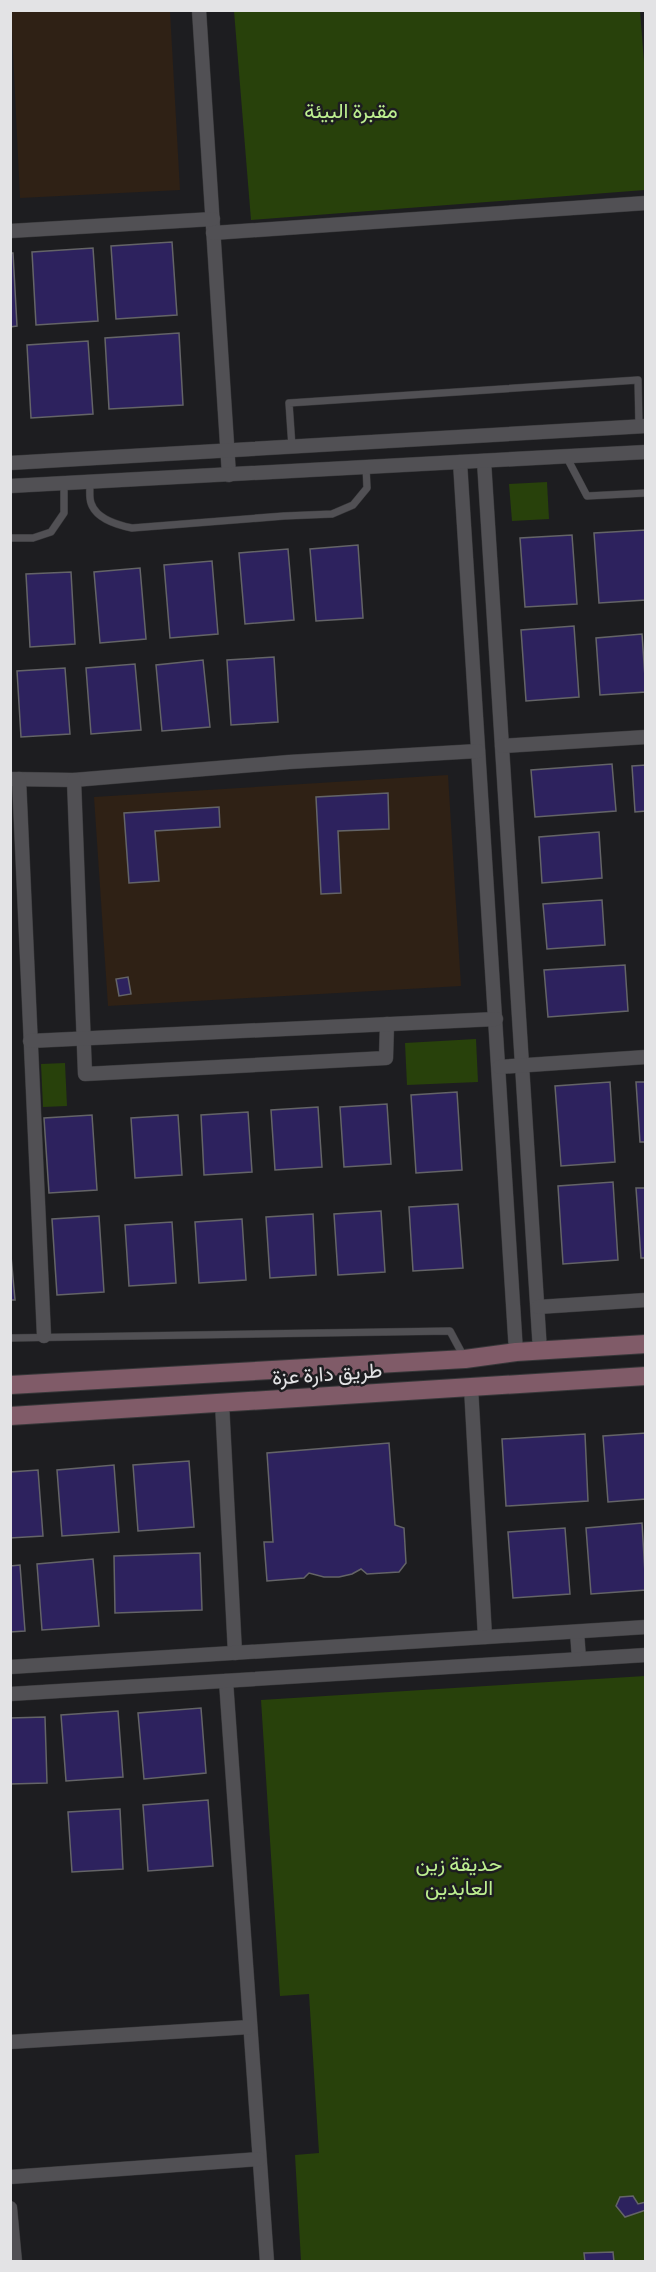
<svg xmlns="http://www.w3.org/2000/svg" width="656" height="2272" font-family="'Source Sans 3',Vazirmatn,sans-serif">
<rect width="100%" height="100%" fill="#1d1d20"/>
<g fill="#2f2115">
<path d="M11,11H170L180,190L20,198Z"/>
<path d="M448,775L461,986L108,1006L94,797Z"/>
</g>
<g fill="#28410b">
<path d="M234,11H640L646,87L645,190L251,220Z"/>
<path d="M547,482L549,519L512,521L509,484Z"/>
<path d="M476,1039L478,1082L407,1085L405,1043Z"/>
<path d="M65,1063L67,1106L43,1107L41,1064Z"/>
<path d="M645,1676V2261H301L295,2155L319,2153L309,1994L280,1996L261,1700Z"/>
</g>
<g fill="#2d225e" stroke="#646467" stroke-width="1.5">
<path d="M172,242L177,315L116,319L111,246Z"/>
<path d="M93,248L98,321L36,325L32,252Z"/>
<path d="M10,253H13L17,326L10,327Z"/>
<path d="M179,333L183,405L109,409L105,338Z"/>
<path d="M88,341L93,414L31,418L27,345Z"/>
<path d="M646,530V600L599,603L594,533Z"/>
<path d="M572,535L577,604L525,607L520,538Z"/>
<path d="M358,545L363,618L316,621L310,549Z"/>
<path d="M288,549L294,620L245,624L239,553Z"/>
<path d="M212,561L218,634L170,638L164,565Z"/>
<path d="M140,568L146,639L100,643L94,572Z"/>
<path d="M71,572L75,644L30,647L26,574Z"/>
<path d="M574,626L579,697L526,701L521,630Z"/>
<path d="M642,634L646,692L600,695L596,638Z"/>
<path d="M274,657L278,722L231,725L227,660Z"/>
<path d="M203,660L210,727L162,731L156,665Z"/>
<path d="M135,664L141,730L91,734L86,668Z"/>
<path d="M65,668L70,734L21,737L17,671Z"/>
<path d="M612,764L616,811L535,817L531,770Z"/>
<path d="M646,765V811L635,812L632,766Z"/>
<path d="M388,793L389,829L338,831L341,893L321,894L316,797Z"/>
<path d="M219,807L220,827L155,831L159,881L129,883L124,813Z"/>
<path d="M599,832L602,878L542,883L539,837Z"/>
<path d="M602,900L605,945L547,949L543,904Z"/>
<path d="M625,965L628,1011L548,1017L544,970Z"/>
<path d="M128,977L131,994L119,996L116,979Z"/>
<path d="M610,1082L615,1162L561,1166L555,1086Z"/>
<path d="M636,1082H646V1142H640Z"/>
<path d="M457,1092L462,1170L416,1173L411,1095Z"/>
<path d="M387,1104L391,1164L344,1167L340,1107Z"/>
<path d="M318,1107L322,1167L275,1170L271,1110Z"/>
<path d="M248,1112L252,1172L204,1175L201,1115Z"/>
<path d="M92,1115L97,1190L49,1193L44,1118Z"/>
<path d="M178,1115L182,1175L135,1178L131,1118Z"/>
<path d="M613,1182L618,1260L563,1264L558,1186Z"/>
<path d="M636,1188H646V1258H641Z"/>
<path d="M458,1204L463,1268L413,1271L409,1207Z"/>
<path d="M381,1211L385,1272L338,1275L334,1214Z"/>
<path d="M313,1214L316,1275L270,1278L266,1217Z"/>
<path d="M99,1216L104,1292L57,1295L52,1219Z"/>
<path d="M242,1219L246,1280L199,1283L195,1222Z"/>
<path d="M172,1222L176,1283L129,1286L125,1225Z"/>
<path d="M10,1245L15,1300H10Z"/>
<path d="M646,1433V1499L608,1502L603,1436Z"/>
<path d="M585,1434L588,1501L506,1506L502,1439Z"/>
<path d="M389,1443L395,1525L404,1528L406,1563L399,1572L367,1574L361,1569L352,1574L339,1577H324L309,1573L304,1578L267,1581L264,1542H273L267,1453Z"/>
<path d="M189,1461L194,1527L138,1531L133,1465Z"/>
<path d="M114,1465L119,1532L62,1536L57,1470Z"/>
<path d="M38,1470L43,1536L10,1538V1472Z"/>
<path d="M642,1523L646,1590L591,1594L586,1528Z"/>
<path d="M565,1528L570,1594L513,1598L508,1532Z"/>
<path d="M200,1553L202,1610L115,1613L114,1556Z"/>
<path d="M93,1559L99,1626L42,1630L37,1564Z"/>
<path d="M20,1565L25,1631L10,1632V1566Z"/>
<path d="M201,1708L206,1773L144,1779L138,1713Z"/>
<path d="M118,1711L123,1777L66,1781L61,1715Z"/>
<path d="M45,1717L47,1783L10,1784V1718Z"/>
<path d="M208,1800L213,1866L148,1871L143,1805Z"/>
<path d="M120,1809L123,1869L72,1872L68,1812Z"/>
<path d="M633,2196L638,2204L646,2202V2210L625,2217L616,2206L620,2197Z"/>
<path d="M613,2252L614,2262H585L584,2253Z"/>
</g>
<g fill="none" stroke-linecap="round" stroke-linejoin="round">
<defs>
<g id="service">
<path d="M292,447L289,403L638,380L639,427"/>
<path d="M566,456L587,496L646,493"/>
<path d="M90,483C90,489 89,498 91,503C96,519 117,525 132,528L284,516L332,514L353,505L367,488L366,467"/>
<path d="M10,538H33L51,532L64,513V483"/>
<path d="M10,1338L450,1331L464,1357"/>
</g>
<g id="minor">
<path d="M199,10L229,475"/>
<path d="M10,231L213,219"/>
<path d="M213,233L646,203"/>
<path d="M484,461L540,1351"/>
<path d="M460,462L516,1352"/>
<path d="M10,463L646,426"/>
<path d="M10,486L646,452"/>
<path d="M502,746L646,737"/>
<path d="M10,779L74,780L289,762L478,751"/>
<path d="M19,779L44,1336"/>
<path d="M74,780L85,1074L386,1058L387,1024"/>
<path d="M30,1041L496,1019"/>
<path d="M499,1067L646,1057"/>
<path d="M538,1307L646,1300"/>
<path d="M471,1387L485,1637"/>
<path d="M222,1403L235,1653"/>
<path d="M577,1632L579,1659"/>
<path d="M10,1667L646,1627"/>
<path d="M226,1681L267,2262"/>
<path d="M10,1694L646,1655"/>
<path d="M10,2042L250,2027"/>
<path d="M10,2177L259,2159"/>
<path d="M10,2208L15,2262"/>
</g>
<g id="secondary">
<path d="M10,1385L465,1359L516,1352L646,1344"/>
<path d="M10,1416L646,1376"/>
</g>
</defs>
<use href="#service" stroke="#373739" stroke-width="8"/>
<use href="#minor" stroke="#373739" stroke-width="15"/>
<use href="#secondary" stroke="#373739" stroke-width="20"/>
<use href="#service" stroke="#515054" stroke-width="7"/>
<use href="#minor" stroke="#515054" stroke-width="14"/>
<use href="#secondary" stroke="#805b68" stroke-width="18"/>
</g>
<g text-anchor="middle" stroke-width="5" stroke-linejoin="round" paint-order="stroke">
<g font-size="21" fill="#bdef90" stroke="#1d1d20">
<text x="351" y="118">مقبرة البيئة</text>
<text x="459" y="1871">حديقة زين<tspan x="459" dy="24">العابدين</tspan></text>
</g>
<g font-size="21" fill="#e3e3e5" stroke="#1d1d20">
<text transform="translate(327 1374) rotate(-4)" y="7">طريق دارة عزة</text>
</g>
</g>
<rect width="656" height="2272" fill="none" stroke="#e3e3e5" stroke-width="24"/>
</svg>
